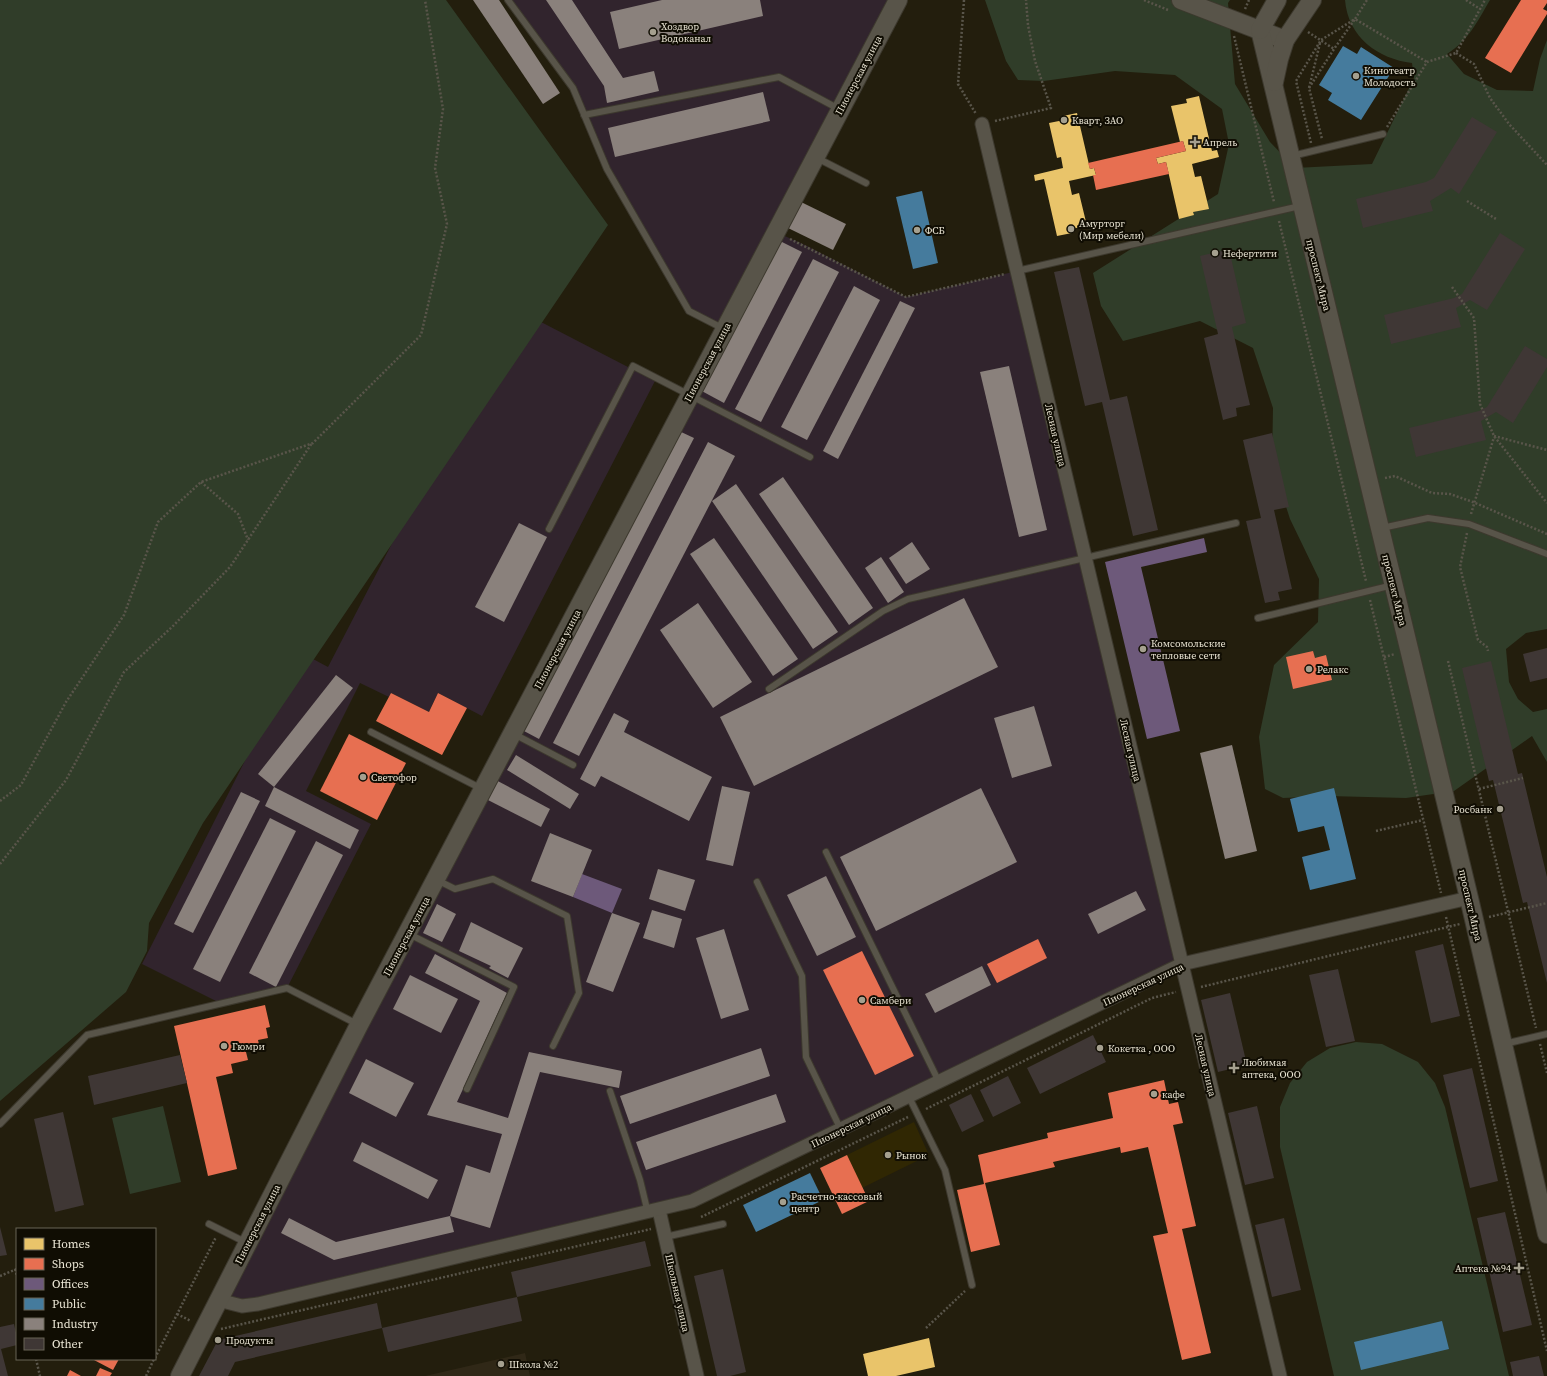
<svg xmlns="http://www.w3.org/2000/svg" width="1547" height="1376" font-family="'Source Serif 4',serif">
<rect width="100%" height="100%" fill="#231e0d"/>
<path fill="#302703" d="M914,1122L929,1155L862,1188L847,1155Z"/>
<g fill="#31242d">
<path d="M508,0H898L776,232L807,246L906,297L1017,271L1182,964L720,1189L258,1304L223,1302L725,330L689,311L607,169L573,88Z"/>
<path d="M514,308L655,381L482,716L438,693L429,712L391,693L389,697L360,683L306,791L371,824L287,988L222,1004L142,964L300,652L328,667Z"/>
</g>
<path fill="#302817" d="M525,1353L530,1376H425Z"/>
<g fill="#303d29">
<path d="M0,0H446L608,225L203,823L149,923L147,951L126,992L0,1101Z"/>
<path d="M985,0H1230L1228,3L1235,84L1270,142L1295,168L1372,164L1414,78L1412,63C1378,59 1348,37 1345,0H1490C1477,22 1469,40 1447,54L1464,74L1497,90L1533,91L1540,59L1547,40V629L1526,633L1506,649L1509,682L1518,699L1533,712L1547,709V762L1532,736L1454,791L1406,798L1328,796L1283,798L1265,789L1259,737L1274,665L1318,622L1319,579L1290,519L1272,463L1273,408L1253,348L1200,321L1123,341L1101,306L1093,273L1218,194L1229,144L1222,109L1175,75L1115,71L1044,81L1018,80L1006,61Z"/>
<path d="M1356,1042L1382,1044L1418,1062L1435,1083L1445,1107L1509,1376H1334L1280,1147V1107L1290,1083L1307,1062L1330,1048Z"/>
<path d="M163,1106L181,1182L130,1194L112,1118Z"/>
</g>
<g fill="#e9c46a">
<path d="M1199,96L1212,151L1217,150L1219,157L1192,164L1195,177L1201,176L1209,209L1193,212L1194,215L1179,219L1166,162L1158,164L1156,158L1186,151L1183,141L1180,142L1171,106L1187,103L1186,99Z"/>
<path d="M1077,113L1090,169L1094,168L1096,175L1069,181L1072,195L1079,193L1087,226L1071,229L1072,233L1057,236L1044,179L1035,181L1034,175L1063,168L1061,157L1057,158L1049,123L1064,120L1063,116Z"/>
<path d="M929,1338L935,1367L896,1376H868L863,1354Z"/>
</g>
<g fill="#e76f51">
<path d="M1521,0H1547V3L1543,9L1547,11V14L1511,73L1485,58Z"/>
<path d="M1183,141L1186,151L1156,158L1158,164L1166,162L1169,174L1096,190L1093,175H1096L1094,168L1090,169L1088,163Z"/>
<path d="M1313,651L1315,658L1326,655L1332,680L1293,689L1286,657Z"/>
<path d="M391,693L429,712L438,693L467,708L442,755L376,721Z"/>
<path d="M349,734L406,763L377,820L320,791Z"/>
<path d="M1038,939L1047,958L997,983L987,964Z"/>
<path d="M862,951L914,1056L875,1075L823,970Z"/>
<path d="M265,1005L270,1027L266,1028L268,1038L258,1040L260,1049L246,1052L248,1060L231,1064L233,1073L216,1077L237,1169L208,1176L174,1026Z"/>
<path d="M1164,1080L1169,1104L1178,1102L1183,1123L1173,1125L1196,1226L1182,1229L1211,1353L1182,1360L1153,1236L1168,1233L1148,1147L1121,1153L1120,1147L1053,1162L1055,1167L985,1183L1000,1245L971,1252L957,1190L984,1184L978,1155L1048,1138L1047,1133L1113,1118L1108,1093Z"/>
<path d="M847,1155L869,1201L842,1214L820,1168Z"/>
<path d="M95,1359H119L113,1370L94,1360Z"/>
<path d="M100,1368L112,1373L110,1376H96Z"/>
<path d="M70,1370L81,1376H67Z"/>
</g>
<g fill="#6d597a">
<path d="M1204,538L1207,552L1141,567L1180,731L1147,739L1105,562Z"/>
<path d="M582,874L622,889L612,913L573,897Z"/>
</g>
<g fill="#457b9d">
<path d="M1343,46L1357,54L1361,47L1394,68L1361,120L1328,100L1332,93L1319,85Z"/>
<path d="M922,191L938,263L913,269L896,197Z"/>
<path d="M1334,788L1356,879L1310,890L1302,857L1330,850L1324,826L1298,832L1290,799Z"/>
<path d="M810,1173L823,1200L756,1232L743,1205Z"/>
<path d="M1442,1321L1449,1349L1361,1370L1354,1342Z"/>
</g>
<g fill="#8a817c">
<path d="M473,0H499L560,93L543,104Z"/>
<path d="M546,0H572L623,78L654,71L659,91L607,103L604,86Z"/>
<path d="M662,0H760L763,16L619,49L610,12Z"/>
<path d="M763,92L770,121L615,157L608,128Z"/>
<path d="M801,202L846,224L833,250L788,228Z"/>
<path d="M776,239L802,252L724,403L698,389Z"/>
<path d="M813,259L839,272L761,422L735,409Z"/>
<path d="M854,286L880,300L807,440L781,427Z"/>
<path d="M900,301L915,308L838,459L823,451Z"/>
<path d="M1009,366L1047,530L1019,537L980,372Z"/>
<path d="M679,431L694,438L539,739L524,731Z"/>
<path d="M708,442L735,456L579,756L553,743Z"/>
<path d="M783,477L873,608L849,625L759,494Z"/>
<path d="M736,484L838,632L813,649L712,501Z"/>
<path d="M519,523L547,537L504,622L475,607Z"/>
<path d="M714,538L798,659L773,676L690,554Z"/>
<path d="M912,542L930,569L906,584L889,558Z"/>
<path d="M881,557L904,592L888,603L865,568Z"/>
<path d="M964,598L998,667L754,786L720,717Z"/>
<path d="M698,603L752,682L713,708L660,630Z"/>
<path d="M336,675L353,688L274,787L258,774Z"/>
<path d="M1034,706L1052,766L1012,778L994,718Z"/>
<path d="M614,713L629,721L624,732L712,777L689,821L601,776L595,787L580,779Z"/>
<path d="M1232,745L1257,851L1225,859L1200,753Z"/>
<path d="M516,755L579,794L570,809L507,770Z"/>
<path d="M494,779L550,809L541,827L484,798Z"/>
<path d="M722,786L750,792L733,866L706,860Z"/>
<path d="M274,787L359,830L350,849L265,806Z"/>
<path d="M981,788L1017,862L876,931L840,857Z"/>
<path d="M241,792L260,801L193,933L174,924Z"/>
<path d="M270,818L296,831L220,982L193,969Z"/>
<path d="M550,833L592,850L573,897L531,881Z"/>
<path d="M316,841L343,855L276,987L249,973Z"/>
<path d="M658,869L695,880L685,911L649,899Z"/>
<path d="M826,876L856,937L817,956L787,895Z"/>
<path d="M1136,891L1146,910L1098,934L1088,914Z"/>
<path d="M437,904L456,914L442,942L423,933Z"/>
<path d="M652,910L682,919L674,948L643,938Z"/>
<path d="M612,913L640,923L613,992L586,982Z"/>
<path d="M471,922L523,948L508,978L489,968L491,966L459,951Z"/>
<path d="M724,929L749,1010L721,1019L696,938Z"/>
<path d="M435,954L507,993L457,1102L508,1118L529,1052L622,1071L619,1088L540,1072L490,1228L450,1216L466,1165L490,1173L502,1134L427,1115L480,1001L425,973Z"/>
<path d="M982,966L991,985L935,1013L925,994Z"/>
<path d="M410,975L458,999L441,1033L393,1009Z"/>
<path d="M761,1048L770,1076L630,1124L620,1096Z"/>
<path d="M366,1059L414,1083L396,1117L349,1093Z"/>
<path d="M776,1094L786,1122L646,1170L636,1142Z"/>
<path d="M362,1142L438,1180L428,1199L353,1161Z"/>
<path d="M450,1216L454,1232L334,1260L281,1233L289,1218L336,1242Z"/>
</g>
<g fill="#3f3735">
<path d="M1472,117L1497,132L1459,194L1451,188L1430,201L1433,211L1363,228L1356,199L1426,182L1434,178Z"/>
<path d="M1500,233L1525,249L1487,310L1470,300L1456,308L1461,327L1391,344L1384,315L1454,298L1462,294Z"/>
<path d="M1229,249L1246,323L1232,327L1250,405L1236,408L1237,416L1223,420L1204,338L1218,334L1200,256Z"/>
<path d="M1079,267L1110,400L1127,396L1158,530L1133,536L1102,402L1085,406L1054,272Z"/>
<path d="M1525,346L1547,359V367L1513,423L1496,412L1481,421L1486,440L1416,457L1409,428L1479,411L1487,407Z"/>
<path d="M1272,433L1289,507L1274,510L1292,589L1278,592L1280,600L1265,603L1246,521L1261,518L1243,440Z"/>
<path d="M1547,648V678L1530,682L1523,654Z"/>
<path d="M1491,661L1518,774L1522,773L1547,877V983L1527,902L1523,903L1493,780L1489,781L1462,668Z"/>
<path d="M1443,944L1460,1016L1431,1023L1415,951Z"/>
<path d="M1338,969L1355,1041L1326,1047L1309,975Z"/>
<path d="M1230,993L1247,1065L1218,1072L1201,1000Z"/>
<path d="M1093,1035L1106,1062L1040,1094L1027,1068Z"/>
<path d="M180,1055L187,1083L94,1105L88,1076Z"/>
<path d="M1472,1068L1498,1181L1470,1188L1443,1075Z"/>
<path d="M1008,1076L1021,1103L993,1117L980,1090Z"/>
<path d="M971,1094L984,1121L962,1132L949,1105Z"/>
<path d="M1257,1106L1274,1178L1245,1185L1228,1113Z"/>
<path d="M63,1112L84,1205L55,1212L34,1119Z"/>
<path d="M1505,1212L1532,1325L1503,1332L1477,1218Z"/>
<path d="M1284,1218L1301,1290L1272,1297L1255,1225Z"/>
<path d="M0,1227L7,1255L0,1256Z"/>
<path d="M645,1241L651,1266L517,1297L522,1321L388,1352L382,1328L517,1297L511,1272Z"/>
<path d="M723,1269L746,1372L730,1376H717L694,1276Z"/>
<path d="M377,1303L382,1328L235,1362L228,1376H199L218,1340Z"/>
<path d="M14,1324L17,1337V1345L1,1349L8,1376H0V1327Z"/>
<path d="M1539,1356L1544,1376H1513L1510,1362Z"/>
</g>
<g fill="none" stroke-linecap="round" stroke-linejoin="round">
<defs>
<g id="lane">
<path d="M508,0L573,88L607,169L689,311L724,329"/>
<path d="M584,115L779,77L839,109"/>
<path d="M1292,156L1383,134"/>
<path d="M817,158L866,183"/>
<path d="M1017,271L1300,206"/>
<path d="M1382,528L1428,518L1469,524L1547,554"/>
<path d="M549,529L633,366L810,457"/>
<path d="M1258,618L1393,585"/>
<path d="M769,689L883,611L908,599L1236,523"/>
<path d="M371,732L482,789"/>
<path d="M514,734L573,765"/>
<path d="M826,852L939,1082"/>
<path d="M437,880L455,889L493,879L567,916L579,993L553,1046"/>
<path d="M757,882L802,976L806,1057L841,1130"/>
<path d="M409,934L514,987L467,1089"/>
<path d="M1504,1044L1547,1034"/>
<path d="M610,1091L640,1180L648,1213"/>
<path d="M909,1097L945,1170L972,1285"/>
<path d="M0,1124L87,1035L287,988L357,1024"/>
<path d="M209,1224L247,1243"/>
<path d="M665,1237L723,1224"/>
</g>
<g id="street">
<path d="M982,124L1280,1376"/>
<path d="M659,1210L697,1376"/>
<path d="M218,1300L242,1306L258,1304L692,1201L1182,964L1469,898"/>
</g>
<g id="secondary">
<path d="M1181,0L1285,40"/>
<path d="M1260,30L1469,898L1547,1234"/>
<path d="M1260,30L1277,0"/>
<path d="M1274,82L1279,59L1285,40L1312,0"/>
<path d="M180,1376L359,1025L898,0"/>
</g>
</defs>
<use href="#lane" stroke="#3d392e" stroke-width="8"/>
<use href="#street" stroke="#3d392e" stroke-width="15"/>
<use href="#secondary" stroke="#3d392e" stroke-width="20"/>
<g stroke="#59554a" stroke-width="2.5" stroke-dasharray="2 2" stroke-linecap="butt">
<path d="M964,0L958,84L976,114"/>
<path d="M1144,0L1168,10"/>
<path d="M1466,0L1480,9"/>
<path d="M1245,9L1249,0"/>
<path d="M1308,32L1334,49"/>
<path d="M1234,36L1274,202"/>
<path d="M1320,43L1309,88L1322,139"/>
<path d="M1456,53L1474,64L1490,98L1509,124L1547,165"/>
<path d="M1309,88L1334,49L1355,19L1427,62"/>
<path d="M995,121L1051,108L1035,61L1028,25L1026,0"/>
<path d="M1387,127L1427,62L1456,53L1485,0"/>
<path d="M1311,143L1296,81L1321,40L1355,19L1367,0"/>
<path d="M1467,201L1496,219"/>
<path d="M1279,221L1366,581"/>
<path d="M790,239L906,297L1005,274"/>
<path d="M1452,287L1474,318L1480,404L1494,436L1547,503"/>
<path d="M1494,436L1547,450"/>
<path d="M1385,478L1395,476L1432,493L1450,494L1473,502L1547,534"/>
<path d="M201,482L238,514L248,540"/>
<path d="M1471,514L1494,437"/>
<path d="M1467,533L1460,567L1478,640L1487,647L1488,651"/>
<path d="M1370,600L1441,893"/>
<path d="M1384,657L1395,654"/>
<path d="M1448,661L1536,1028"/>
<path d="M1479,789L1523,778"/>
<path d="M0,801L21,785L66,702L124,615L158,522L201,482L313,443L421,335L447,224L435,168L443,109L425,0"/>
<path d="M1376,831L1423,820"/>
<path d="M0,864L66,780L124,672L173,626L230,567L312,443"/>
<path d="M1446,917L1547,1351"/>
<path d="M1489,917L1547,903"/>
<path d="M1201,987L1460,924"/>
<path d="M1540,1044L1547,1073"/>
<path d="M926,1109L1152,998L1176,992"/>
<path d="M701,1217L908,1117"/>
<path d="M15,1269L17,1276"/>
<path d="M0,1276L17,1269"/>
<path d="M177,1314L191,1321"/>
<path d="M926,1328L965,1291"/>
<path d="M221,1329L651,1229"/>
<path d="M155,1358L216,1237"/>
<path d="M36,1359L40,1376"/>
<path d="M146,1376L154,1359"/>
</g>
<use href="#lane" stroke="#585449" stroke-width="6"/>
<use href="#street" stroke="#585449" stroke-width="13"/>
<use href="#secondary" stroke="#585449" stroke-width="18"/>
</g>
<g fill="#a5a08f" stroke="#100d03" stroke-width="1.5">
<circle cx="653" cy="32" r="4"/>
<circle cx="1356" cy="76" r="4"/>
<circle cx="1064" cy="120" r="4"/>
<path d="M1193 136h4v4h4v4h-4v4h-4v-4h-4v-4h4z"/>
<circle cx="1071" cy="229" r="4"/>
<circle cx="917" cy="230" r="4"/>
<circle cx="1215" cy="253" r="4"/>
<circle cx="1143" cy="649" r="4"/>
<circle cx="1309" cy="669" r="4"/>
<circle cx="363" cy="777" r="4"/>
<circle cx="1500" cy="809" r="4"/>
<circle cx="862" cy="1000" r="4"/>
<circle cx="224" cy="1046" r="4"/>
<circle cx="1100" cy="1048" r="4"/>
<path d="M1232 1062h4v4h4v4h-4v4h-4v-4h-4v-4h4z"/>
<circle cx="1154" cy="1094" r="4"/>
<circle cx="888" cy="1155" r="4"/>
<circle cx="783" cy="1202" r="4"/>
<path d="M1517 1262h4v4h4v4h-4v4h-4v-4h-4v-4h4z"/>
<circle cx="218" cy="1340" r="4"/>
<circle cx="501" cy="1364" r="4"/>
</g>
<g text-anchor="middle" stroke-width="4" stroke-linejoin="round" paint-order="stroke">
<g font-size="10" fill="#ebe6d5" stroke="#100d03" text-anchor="start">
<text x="661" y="30">Хоздвор<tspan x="661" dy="12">Водоканал</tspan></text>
<text x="1364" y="74">Кинотеатр<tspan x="1364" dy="12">Молодость</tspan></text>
<text x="1072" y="124">Кварт, ЗАО</text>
<text x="1203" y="146">Апрель</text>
<text x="1079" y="227">Амурторг<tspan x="1079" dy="12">(Мир мебели)</tspan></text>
<text x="925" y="234">ФСБ</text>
<text x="1223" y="257">Нефертити</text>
<text x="1151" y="647">Комсомольские<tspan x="1151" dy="12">тепловые сети</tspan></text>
<text x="1317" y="673">Релакс</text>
<text x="371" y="781">Светофор</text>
<text x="1492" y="813" text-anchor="end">Росбанк</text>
<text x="870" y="1004">Самбери</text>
<text x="232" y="1050">Гюмри</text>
<text x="1108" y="1052">Кокетка , ООО</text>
<text x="1242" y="1066">Любимая<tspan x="1242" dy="12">аптека, ООО</tspan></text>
<text x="1162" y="1098">кафе</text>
<text x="896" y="1159">Рынок</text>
<text x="791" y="1200">Расчетно-кассовый<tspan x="791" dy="12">центр</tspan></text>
<text x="1511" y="1272" text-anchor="end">Аптека №94</text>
<text x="226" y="1344">Продукты</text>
<text x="509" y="1368">Школа №2</text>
</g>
<g font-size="10" fill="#ebe6d5" stroke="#100d03">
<text transform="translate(858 75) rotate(-62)" y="4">Пионерская улица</text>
<text transform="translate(1319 275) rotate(76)" y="4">проспект Мира</text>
<text transform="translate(707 362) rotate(-62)" y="4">Пионерская улица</text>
<text transform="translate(1056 435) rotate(77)" y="4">Лесная улица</text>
<text transform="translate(1395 590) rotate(76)" y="4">проспект Мира</text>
<text transform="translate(557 649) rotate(-62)" y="4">Пионерская улица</text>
<text transform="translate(1131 750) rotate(77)" y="4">Лесная улица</text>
<text transform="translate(1471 905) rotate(77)" y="4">проспект Мира</text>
<text transform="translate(406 936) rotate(-62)" y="4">Пионерская улица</text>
<text transform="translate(1143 984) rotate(-25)" y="4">Пионерская улица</text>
<text transform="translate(1206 1065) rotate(77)" y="4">Лесная улица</text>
<text transform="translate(851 1125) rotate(-26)" y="4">Пионерская улица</text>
<text transform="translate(257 1224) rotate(-63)" y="4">Пионерская улица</text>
<text transform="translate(678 1293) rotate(77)" y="4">Школьная улица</text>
</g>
</g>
<rect x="16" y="1228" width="140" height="132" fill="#100d03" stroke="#686457"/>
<rect x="24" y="1238" width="20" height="12" fill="#e9c46a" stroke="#686457"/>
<text x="52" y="1248" font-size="12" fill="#ebe6d5">Homes</text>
<rect x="24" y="1258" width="20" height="12" fill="#e76f51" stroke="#686457"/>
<text x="52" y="1268" font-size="12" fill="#ebe6d5">Shops</text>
<rect x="24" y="1278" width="20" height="12" fill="#6d597a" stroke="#686457"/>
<text x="52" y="1288" font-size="12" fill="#ebe6d5">Offices</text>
<rect x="24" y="1298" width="20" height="12" fill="#457b9d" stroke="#686457"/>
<text x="52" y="1308" font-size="12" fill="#ebe6d5">Public</text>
<rect x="24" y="1318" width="20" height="12" fill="#8a817c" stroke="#686457"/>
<text x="52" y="1328" font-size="12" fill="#ebe6d5">Industry</text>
<rect x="24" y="1338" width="20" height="12" fill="#3f3735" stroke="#686457"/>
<text x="52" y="1348" font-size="12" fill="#ebe6d5">Other</text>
</svg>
